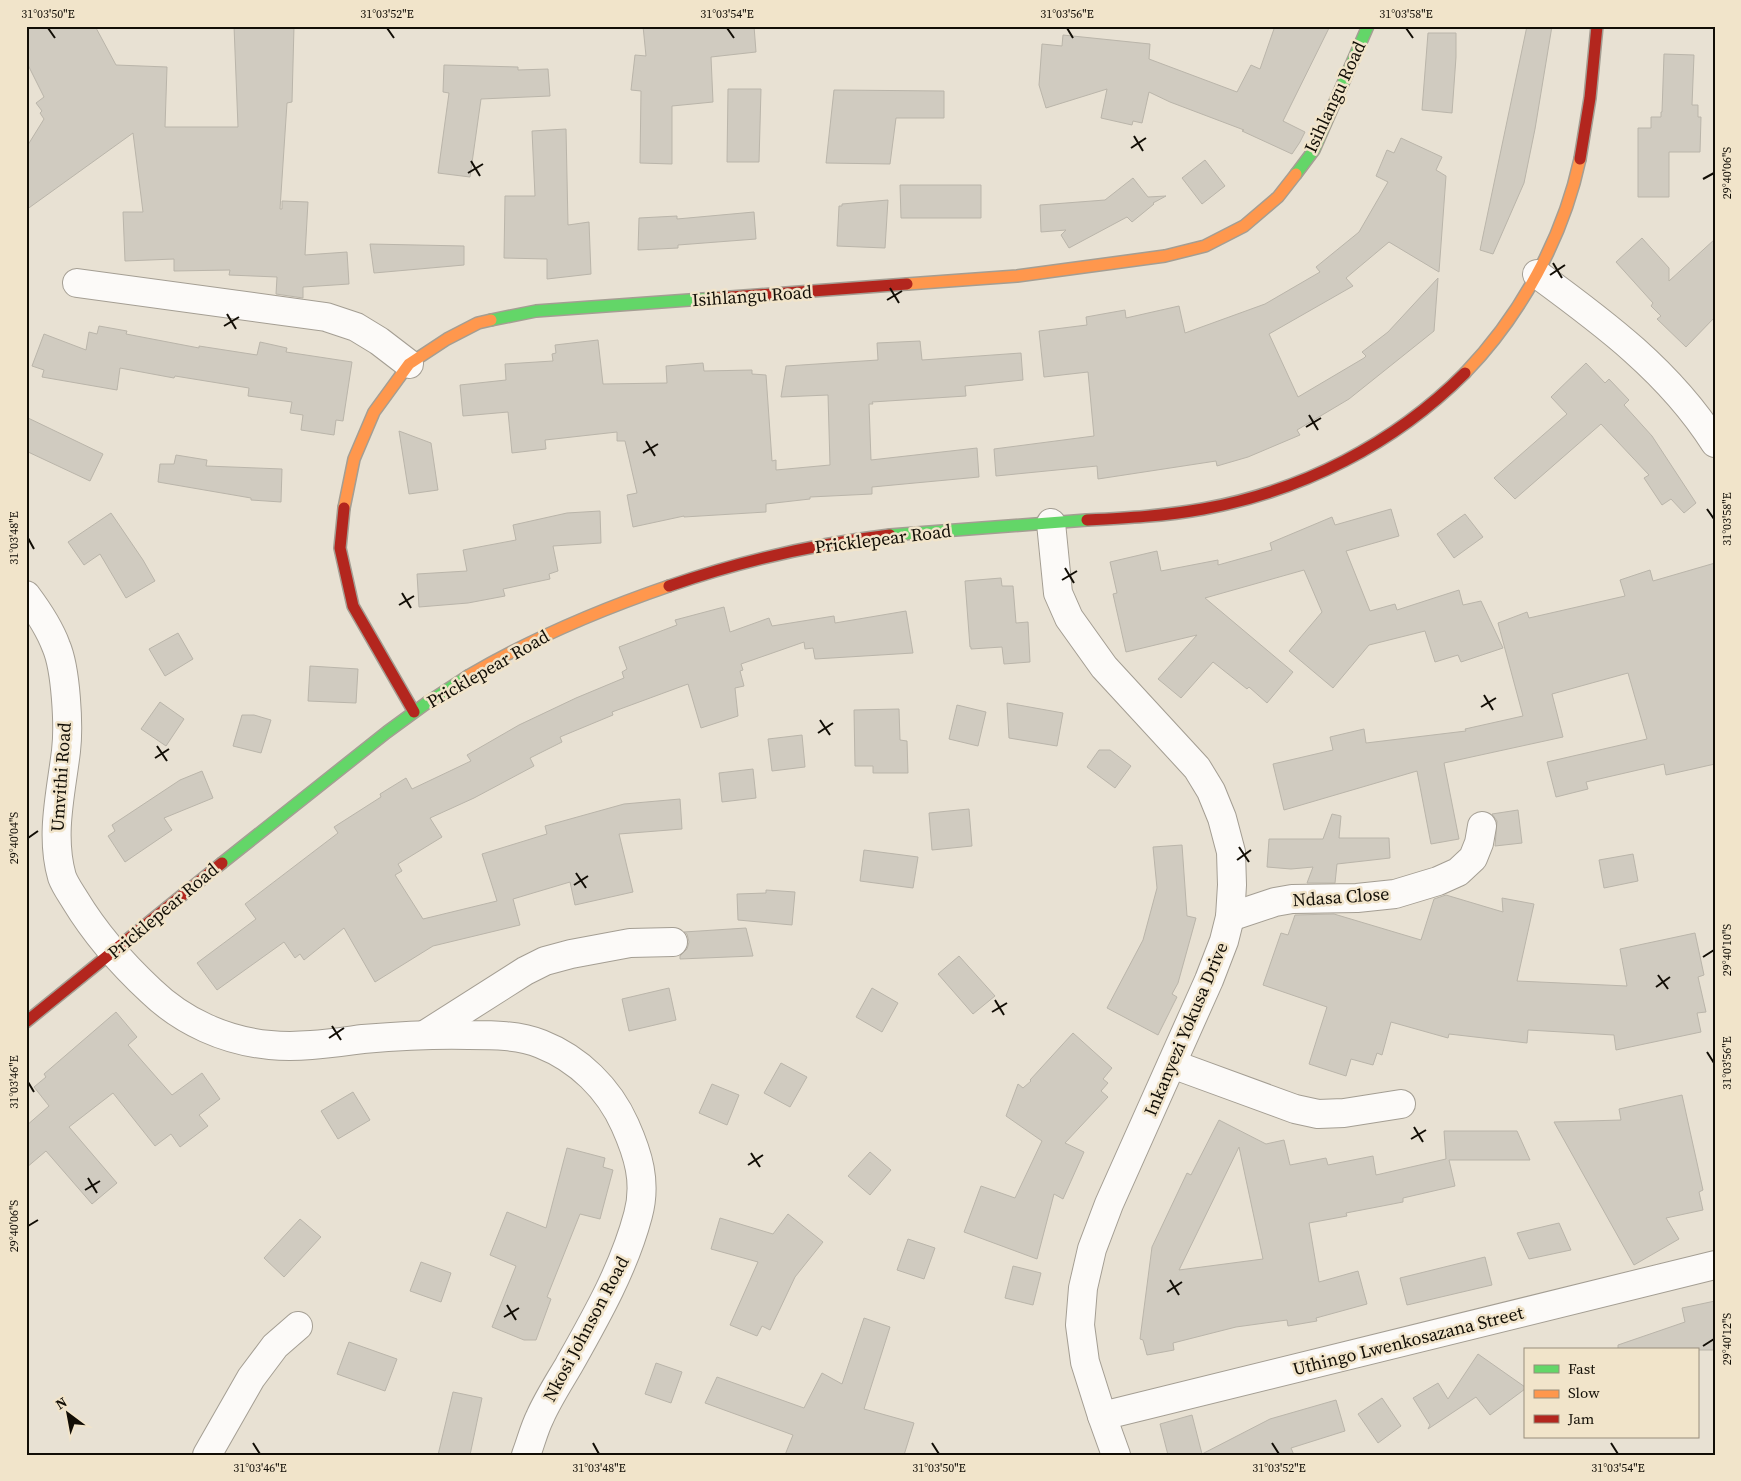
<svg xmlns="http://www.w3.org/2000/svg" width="1741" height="1481" font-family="'Source Serif 4',serif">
<rect width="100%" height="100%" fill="#e8e1d3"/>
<g fill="#d0cbc0" stroke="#bab5aa" fill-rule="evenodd">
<path d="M26,26H95L116,65L167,67L165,127H238L234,26H294L292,102L287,103L280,209H282V201L308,202L305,255L347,252L349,284L303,287V298L276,294L277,277L229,275L230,270L174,271V259L125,261L123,212H143L133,133L26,210V148L44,119L40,113L42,111L36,103L44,97L26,61Z"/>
<path d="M643,26H754L756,52L711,57L713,102L672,106V164L640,163L641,91L631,90L635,55L646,56Z"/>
<path d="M1275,26H1330L1283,121L1305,132L1300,142L1292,154L1242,131L1244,130L1170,102L1149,92L1142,123L1133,121L1132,125L1101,118L1107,89L1046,108L1039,85L1042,44L1062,46L1063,35L1150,44L1149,59L1237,92L1251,65L1260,69Z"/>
<path d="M1527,26H1552L1535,129L1524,183L1493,254L1480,250Z"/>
<path d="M1428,33H1456V57L1452,113L1422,110Z"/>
<path d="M1664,54L1694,55L1692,105H1698V117H1701L1700,152H1669V197H1638V128H1651V117H1661V112H1662Z"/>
<path d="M444,65L518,67V70L548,69L550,96L481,99L470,177L438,173L449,93L443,92Z"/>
<path d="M728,89H761L759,162H727Z"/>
<path d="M834,90L944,91V118H896L890,164L826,163Z"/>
<path d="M566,129L568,225L589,222L591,274L547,279V259L504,258L505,196H535L532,131Z"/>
<path d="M1401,138L1442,157L1436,170L1446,176L1439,272L1389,242L1346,278L1353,286L1269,334L1298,397L1364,358L1366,356L1362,352L1388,332L1438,278L1434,331L1349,399L1297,430L1300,435L1248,457L1217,466L1216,461L1098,479L1097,466L996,476L994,449L1094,436L1088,372L1044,377L1039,331L1087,325L1086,317L1125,310L1126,318L1179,306L1185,333L1265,304L1320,272L1316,267L1359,232L1388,182L1376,176L1387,150L1394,153Z"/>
<path d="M1205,160L1225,186L1202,204L1182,178Z"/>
<path d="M1133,178L1148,197L1166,196L1153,203L1154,204L1132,222L1127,217L1069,248L1061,235L1066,230L1041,232L1040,205L1105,200Z"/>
<path d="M900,185H981V218H901Z"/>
<path d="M888,200L885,248L837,246L839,206H842V204Z"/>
<path d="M754,212L756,239L678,245V248L638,250L639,218L677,216V219Z"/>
<path d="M1642,238L1669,268V281L1715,239V317L1686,347L1657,319L1661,316L1651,306L1653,303L1616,262Z"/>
<path d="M370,244L464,246V265L374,273Z"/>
<path d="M99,326L127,331L126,334L199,348V346L257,355L260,342L287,348L286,352L352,362L343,421L336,420L334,435L301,430L303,415L290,413L292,402L248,396L249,388L175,376L174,378L120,368L117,390L42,377L44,370L32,366L44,334L86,350L89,332L97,334Z"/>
<path d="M598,340L603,384L667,383L666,366L703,363L704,371L752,370V374L766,375L772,461L776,460V470L830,465L828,395L781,397L786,366L878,360L877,343L920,341L922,360L1021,353L1023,380L965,386L966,396L872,402L873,404H869L871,460L977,448L979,477L872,487V494L810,497V499L766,504V512L684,517V516L633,527L627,495L637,493L625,441H617V432L545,440L546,449L512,453L508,412L463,416L460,385L506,380L505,364L553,361L552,354L556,353L555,345Z"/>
<path d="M1586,363L1605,383L1609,379L1629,400L1624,405L1652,436L1696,503L1684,513L1671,499L1662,505L1644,478L1649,475L1601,424L1515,499L1494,478L1567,414L1551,397Z"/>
<path d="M26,417L103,454L90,481L26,451Z"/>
<path d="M399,431L431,443L438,490L409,494Z"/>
<path d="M176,455L207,460L206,466L282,469L281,502L251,500V498L158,482L160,464H174Z"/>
<path d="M1391,509L1399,536L1346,551L1370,611L1395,604L1397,610L1459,590L1463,605L1481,601L1503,648L1461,662L1458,655L1435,662L1425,631L1369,645L1333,688L1289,651L1322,612L1304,570L1205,598L1293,672L1267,703L1249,687L1247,689L1213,662L1181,698L1158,679L1197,635L1126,652L1113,594L1117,593L1110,562L1157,551L1161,571L1218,560V565L1272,550L1270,543L1332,517L1335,525Z"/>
<path d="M600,511L601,543L553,546L558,571L549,574L550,579L503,589L505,596L468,603L419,607L417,574L467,571L463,550L516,540L513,525L567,513Z"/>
<path d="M111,513L143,560L155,581L126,598L100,554L84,565L68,542Z"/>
<path d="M1465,514L1483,537L1454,558L1437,534Z"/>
<path d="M1715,563V764L1666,775L1664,764L1586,782L1588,789L1556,797L1547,762L1647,739L1628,673L1552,694L1563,737L1444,763L1459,839L1431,844L1417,771L1284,810L1273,764L1333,750L1330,737L1364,729L1366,743L1466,731L1465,729L1523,716L1498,623L1527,612L1529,618L1625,596L1620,580L1650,570L1653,581Z"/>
<path d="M1001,578L1002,586H1013L1016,623L1028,622L1030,662L1004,664L1002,647L971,649V647H970L965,581Z"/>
<path d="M724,607L730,632L769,618L772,626L834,616L835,623L906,611L913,653L815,659L813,648L805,649L804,642L741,664L743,670L740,671L744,686L735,688L738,716L701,728L688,684L612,712L613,715L560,737L562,742L530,758L534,766L474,798L430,818L442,837L398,864L402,871L395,875L423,919L497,901L482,854L547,834L545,826L624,804L680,799L682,829L619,834L633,892L575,905L570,882L513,899L520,925L433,946L375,982L344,928L304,960L300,954L295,958L284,942L217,990L197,963L256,919L245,904L338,833L334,827L381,797L380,794L406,778L412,789L471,761L467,755L519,725L576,698L624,678L622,672L627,669L619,647L677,625L675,620Z"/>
<path d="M178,633L193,659L165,676L149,649Z"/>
<path d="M310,666L358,669L356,703L308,701Z"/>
<path d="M160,702L184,719L166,746L141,729Z"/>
<path d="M1007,703L1063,713L1057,746L1009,738Z"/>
<path d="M957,705L986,712L978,746L949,739Z"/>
<path d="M899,709L900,740L907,741L908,773H873V766H855L854,710Z"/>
<path d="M242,715H254L271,720L261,753L233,746Z"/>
<path d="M802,735L805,767L772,771L768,739Z"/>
<path d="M1099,750H1110L1131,766L1115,788L1087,767Z"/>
<path d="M753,769L756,798L722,802L719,773Z"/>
<path d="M202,771L213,798L164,818L172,830L125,862L108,836L115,831L112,825L180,780Z"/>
<path d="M969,809L972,846L932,850L929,813Z"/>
<path d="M1518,810L1522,843L1495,846L1497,821L1492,814Z"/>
<path d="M1332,814L1341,816L1339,838H1389L1390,858L1337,864L1335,883H1307L1313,867L1291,869L1267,867L1269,839H1323Z"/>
<path d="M1182,845L1187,916L1196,918L1178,983L1172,994L1177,997L1158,1035L1107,1008L1143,940L1157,888L1153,847Z"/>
<path d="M864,850L918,857L913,888L860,881Z"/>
<path d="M1633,854L1638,881L1604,888L1599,860Z"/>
<path d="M766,890L795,892L792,925L738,920L737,894L766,893Z"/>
<path d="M1446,895L1503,912L1502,898L1534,904L1517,981L1627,986L1620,949L1695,933L1704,975L1698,977L1706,1012L1697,1013L1701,1032L1616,1050L1614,1035L1528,1030L1527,1043L1449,1034L1448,1038L1391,1022L1382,1055L1377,1053L1373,1065L1351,1059L1346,1076L1309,1064L1327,1007L1263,985L1281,933L1288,935L1295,915L1334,914L1421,940L1434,899Z"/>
<path d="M746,928L753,956L680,959V956L687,949L689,942L687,934L684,932Z"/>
<path d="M959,956L995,996L973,1014L938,974Z"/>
<path d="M669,988L676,1020L629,1031L622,999Z"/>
<path d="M872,988L898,1003L882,1032L856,1017Z"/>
<path d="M116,1012L137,1037L128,1045L172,1095L202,1073L220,1099L199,1115L208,1126L180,1147L171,1134L155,1146L113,1093L69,1127L117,1183L92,1204L46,1151L26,1168V1126L49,1106L34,1087L46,1077L44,1074Z"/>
<path d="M1073,1033L1112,1068L1103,1079L1108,1083L1101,1091L1108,1097L1065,1143L1084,1152L1063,1199L1054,1194L1037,1259L964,1232L981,1186L1015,1198L1042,1141L1006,1116L1018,1084L1023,1088L1031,1081L1030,1080Z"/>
<path d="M781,1063L807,1077L790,1107L764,1093Z"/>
<path d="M712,1084L739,1095L727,1125L699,1113Z"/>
<path d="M353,1092L370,1120L338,1139L321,1111Z"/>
<path d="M1682,1095L1703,1190L1699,1192L1703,1210L1666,1218L1679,1239L1634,1265L1554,1122L1621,1120L1619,1109Z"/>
<path d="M1219,1120L1266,1144L1284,1140L1290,1165L1326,1158L1328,1165L1373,1156L1376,1175L1446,1159L1444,1131H1517L1530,1160H1449L1455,1186L1403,1198V1202L1346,1213L1347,1216L1309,1223L1319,1282L1358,1271L1367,1304L1316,1318L1317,1321L1288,1326L1287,1320L1236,1327L1173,1343L1174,1350L1147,1355L1143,1340L1140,1339L1152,1247L1187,1173L1191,1175ZM1239,1147L1263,1259L1179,1270Z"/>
<path d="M567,1148L605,1158L603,1167L613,1170L600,1219L580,1214L547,1297L551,1299L536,1340H524L492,1327L516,1266L490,1255L507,1212L546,1228Z"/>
<path d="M870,1152L891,1170L870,1195L848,1176Z"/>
<path d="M788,1214L823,1242L795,1277L770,1330L762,1326L757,1336L730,1325L758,1262L711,1249L720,1218L773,1234Z"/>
<path d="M300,1219L321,1237L284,1277L264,1258Z"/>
<path d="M1559,1223L1571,1250L1529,1259L1517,1233Z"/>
<path d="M908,1239L935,1248L924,1279L897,1270Z"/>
<path d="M1485,1257L1492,1285L1407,1305L1400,1278Z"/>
<path d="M421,1262L451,1273L441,1302L410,1291Z"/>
<path d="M1013,1266L1041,1273L1033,1305L1005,1298Z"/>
<path d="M1715,1301V1350H1618V1345L1685,1322L1682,1308Z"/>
<path d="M864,1318L890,1327L864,1409L914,1423L904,1455H785L793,1435L705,1403L717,1377L804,1408L822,1373L842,1384Z"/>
<path d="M349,1342L397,1359L385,1391L337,1374Z"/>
<path d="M1478,1354L1525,1387V1389L1490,1415L1476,1397L1428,1429L1430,1425L1413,1398L1438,1383L1448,1399Z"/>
<path d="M656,1363L682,1372L671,1403L645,1394Z"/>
<path d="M453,1392L482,1398L470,1455H438Z"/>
<path d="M1382,1398L1401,1426L1378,1443L1358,1414Z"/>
<path d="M1336,1400L1345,1431L1291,1448L1294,1455H1168L1160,1424L1192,1415L1202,1454L1270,1419Z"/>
</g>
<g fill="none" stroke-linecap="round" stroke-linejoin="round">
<defs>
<g id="street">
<path d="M1537,274C1604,323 1670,372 1715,443"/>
<path d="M77,283L326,317L356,327L379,341L409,364"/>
<path d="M1051,523L1058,593L1069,618L1104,667L1197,768L1211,791L1222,818L1231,852L1232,885L1230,917L1224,941L1209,980L1109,1204L1092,1249L1083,1288L1080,1325L1085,1362L1102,1416L1116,1455"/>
<path d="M26,595C38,611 49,627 56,646C66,669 69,726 66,751C61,793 50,835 62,877C65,885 70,892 75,900C95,933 123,965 151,991C183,1022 226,1041 270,1045C301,1048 332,1043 363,1039C399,1036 433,1034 469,1035C493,1035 519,1035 541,1044C579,1059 609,1089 625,1125C638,1154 647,1182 638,1215C624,1268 596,1317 569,1365C559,1382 548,1399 540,1417C534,1429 531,1442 526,1455"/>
<path d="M1230,917L1275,902L1292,899L1357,898L1395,894L1438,881L1458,872L1473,858L1479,843L1482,826"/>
<path d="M426,1034L525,971L545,961L571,954L630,943L673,942"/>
<path d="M1172,1064L1295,1109L1318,1114L1344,1113L1401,1104"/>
<path d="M1102,1416L1715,1265"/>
<path d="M207,1455L251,1378L275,1346L298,1326"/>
</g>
<g id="fast">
<path d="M1296,174L1314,150L1368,26"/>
<path d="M491,320L536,311L717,298"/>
<path d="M890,535L1087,520"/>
<path d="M222,863L387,732L428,702L468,676"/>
</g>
<g id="slow">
<path d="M907,284L1017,276L1165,256L1205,246L1244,226L1278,197L1296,174"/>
<path d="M1465,373C1521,315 1563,238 1580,159"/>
<path d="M344,508L354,459L374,412L409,364L447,339L478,323L491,320"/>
<path d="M468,676C531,639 599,610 669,586"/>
</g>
<g id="jam">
<path d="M1580,159L1590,98L1597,26"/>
<path d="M717,298L907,284"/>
<path d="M344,508L340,548L353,606L414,712"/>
<path d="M1087,520C1126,518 1165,516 1203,509C1302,491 1394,444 1465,373"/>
<path d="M669,586C741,561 814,544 890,535"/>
<path d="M26,1022L222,863"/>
</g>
</defs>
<use href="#street" stroke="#a49e93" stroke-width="30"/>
<use href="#fast" stroke="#a49e93" stroke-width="14"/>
<use href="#slow" stroke="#a49e93" stroke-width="14"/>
<use href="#jam" stroke="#a49e93" stroke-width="14"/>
<use href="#street" stroke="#fcfaf8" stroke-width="28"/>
<use href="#fast" stroke="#63d668" stroke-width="11"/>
<use href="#slow" stroke="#ff974d" stroke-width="11"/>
<use href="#jam" stroke="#b3261e" stroke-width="11"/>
</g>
<path fill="none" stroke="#120e06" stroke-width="2" d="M48,28L55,38M387,28L394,38M727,28L734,38M1067,28L1073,38M1406,28L1413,38M1134,136L1143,151M1131,148L1146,138M471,161L480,176M468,173L483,164M1703,179L1714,173M1553,263L1562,278M1550,275L1565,265M890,288L899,303M887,300L902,291M227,314L236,329M224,326L239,317M1309,415L1318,430M1306,427L1321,418M646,441L655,456M643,453L658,444M1707,509L1714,519M28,538L34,549M1065,568L1074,583M1062,580L1077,571M402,593L411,608M399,605L414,596M1484,695L1493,710M1481,707L1496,698M820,720L830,735M818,733L833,723M157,746L167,761M155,758L169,749M28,838L38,831M1239,847L1249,862M1237,860L1251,850M576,873L586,888M574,885L588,876M1703,957L1714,950M1658,975L1668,989M1656,987L1670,977M995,1000L1004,1015M992,1012L1007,1003M332,1026L341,1040M329,1038L344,1028M1707,1052L1714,1063M28,1082L34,1092M1414,1127L1423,1142M1411,1139L1426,1130M751,1153L760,1167M748,1165L763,1155M88,1178L97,1193M85,1190L100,1181M28,1226L38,1220M1170,1280L1179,1295M1167,1292L1182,1282M507,1305L516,1320M504,1317L519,1308M1703,1346L1714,1339M253,1443L260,1454M593,1443L599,1454M932,1443L939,1454M1272,1443L1279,1454M1611,1443L1618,1454"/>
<g text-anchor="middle" stroke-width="5" stroke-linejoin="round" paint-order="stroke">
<g font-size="18" fill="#120e06" stroke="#f1e4ca">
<text transform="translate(1335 97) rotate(-65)" y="6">Isihlangu Road</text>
<text transform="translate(752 296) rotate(-4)" y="6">Isihlangu Road</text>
<text transform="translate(883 539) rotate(-7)" y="6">Pricklepear Road</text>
<text transform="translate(488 669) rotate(-30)" y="6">Pricklepear Road</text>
<text transform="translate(61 777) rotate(-86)" y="6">Umvithi Road</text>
<text transform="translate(1341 897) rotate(-4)" y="6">Ndasa Close</text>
<text transform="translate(163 911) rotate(-40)" y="6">Pricklepear Road</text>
<text transform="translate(1186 1029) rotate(-67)" y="6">Inkanyezi Yokusa Drive</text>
<text transform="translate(586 1329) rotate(-62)" y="6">Nkosi Johnson Road</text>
<text transform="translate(1408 1341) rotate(-14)" y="6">Uthingo Lwenkosazana Street</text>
</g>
</g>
<rect width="1741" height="1481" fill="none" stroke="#f1e4ca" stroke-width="55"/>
<rect x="1524" y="1348" width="175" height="90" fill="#f1e4ca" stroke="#988e7c"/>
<rect x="1534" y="1365" width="25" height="8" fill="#63d668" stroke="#988e7c"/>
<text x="1568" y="1374" font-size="15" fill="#120e06">Fast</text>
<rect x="1534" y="1390" width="25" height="8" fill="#ff974d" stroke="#988e7c"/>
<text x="1568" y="1398" font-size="15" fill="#120e06">Slow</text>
<rect x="1534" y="1415" width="25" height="8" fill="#b3261e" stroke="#988e7c"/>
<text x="1568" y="1424" font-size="15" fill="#120e06">Jam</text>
<g transform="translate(68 1414) rotate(328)" stroke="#f1e4ca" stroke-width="4" paint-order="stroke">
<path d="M0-4L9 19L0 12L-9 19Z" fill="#120e06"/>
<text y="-8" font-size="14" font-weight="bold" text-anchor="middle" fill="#120e06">N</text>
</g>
<rect x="28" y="28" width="1686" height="1426" fill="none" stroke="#120e06" stroke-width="2"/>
<g font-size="12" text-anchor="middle" fill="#120e06">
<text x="48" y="18">31°03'50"E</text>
<text x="387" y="18">31°03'52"E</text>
<text x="727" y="18">31°03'54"E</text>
<text x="1067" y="18">31°03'56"E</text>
<text x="1406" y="18">31°03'58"E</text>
<text transform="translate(1727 173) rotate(-90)" y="4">29°40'06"S</text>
<text transform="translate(1727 519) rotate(-90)" y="4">31°03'58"E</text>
<text transform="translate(14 538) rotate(-90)" y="4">31°03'48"E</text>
<text transform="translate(14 838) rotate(-90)" y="4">29°40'04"S</text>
<text transform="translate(1727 950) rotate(-90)" y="4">29°40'10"S</text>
<text transform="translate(1727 1063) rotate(-90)" y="4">31°03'56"E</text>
<text transform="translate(14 1082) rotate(-90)" y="4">31°03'46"E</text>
<text transform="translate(14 1226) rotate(-90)" y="4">29°40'06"S</text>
<text transform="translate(1727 1339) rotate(-90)" y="4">29°40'12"S</text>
<text x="260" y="1472">31°03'46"E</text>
<text x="599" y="1472">31°03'48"E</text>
<text x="939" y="1472">31°03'50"E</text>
<text x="1279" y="1472">31°03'52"E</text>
<text x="1618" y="1472">31°03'54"E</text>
</g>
</svg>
